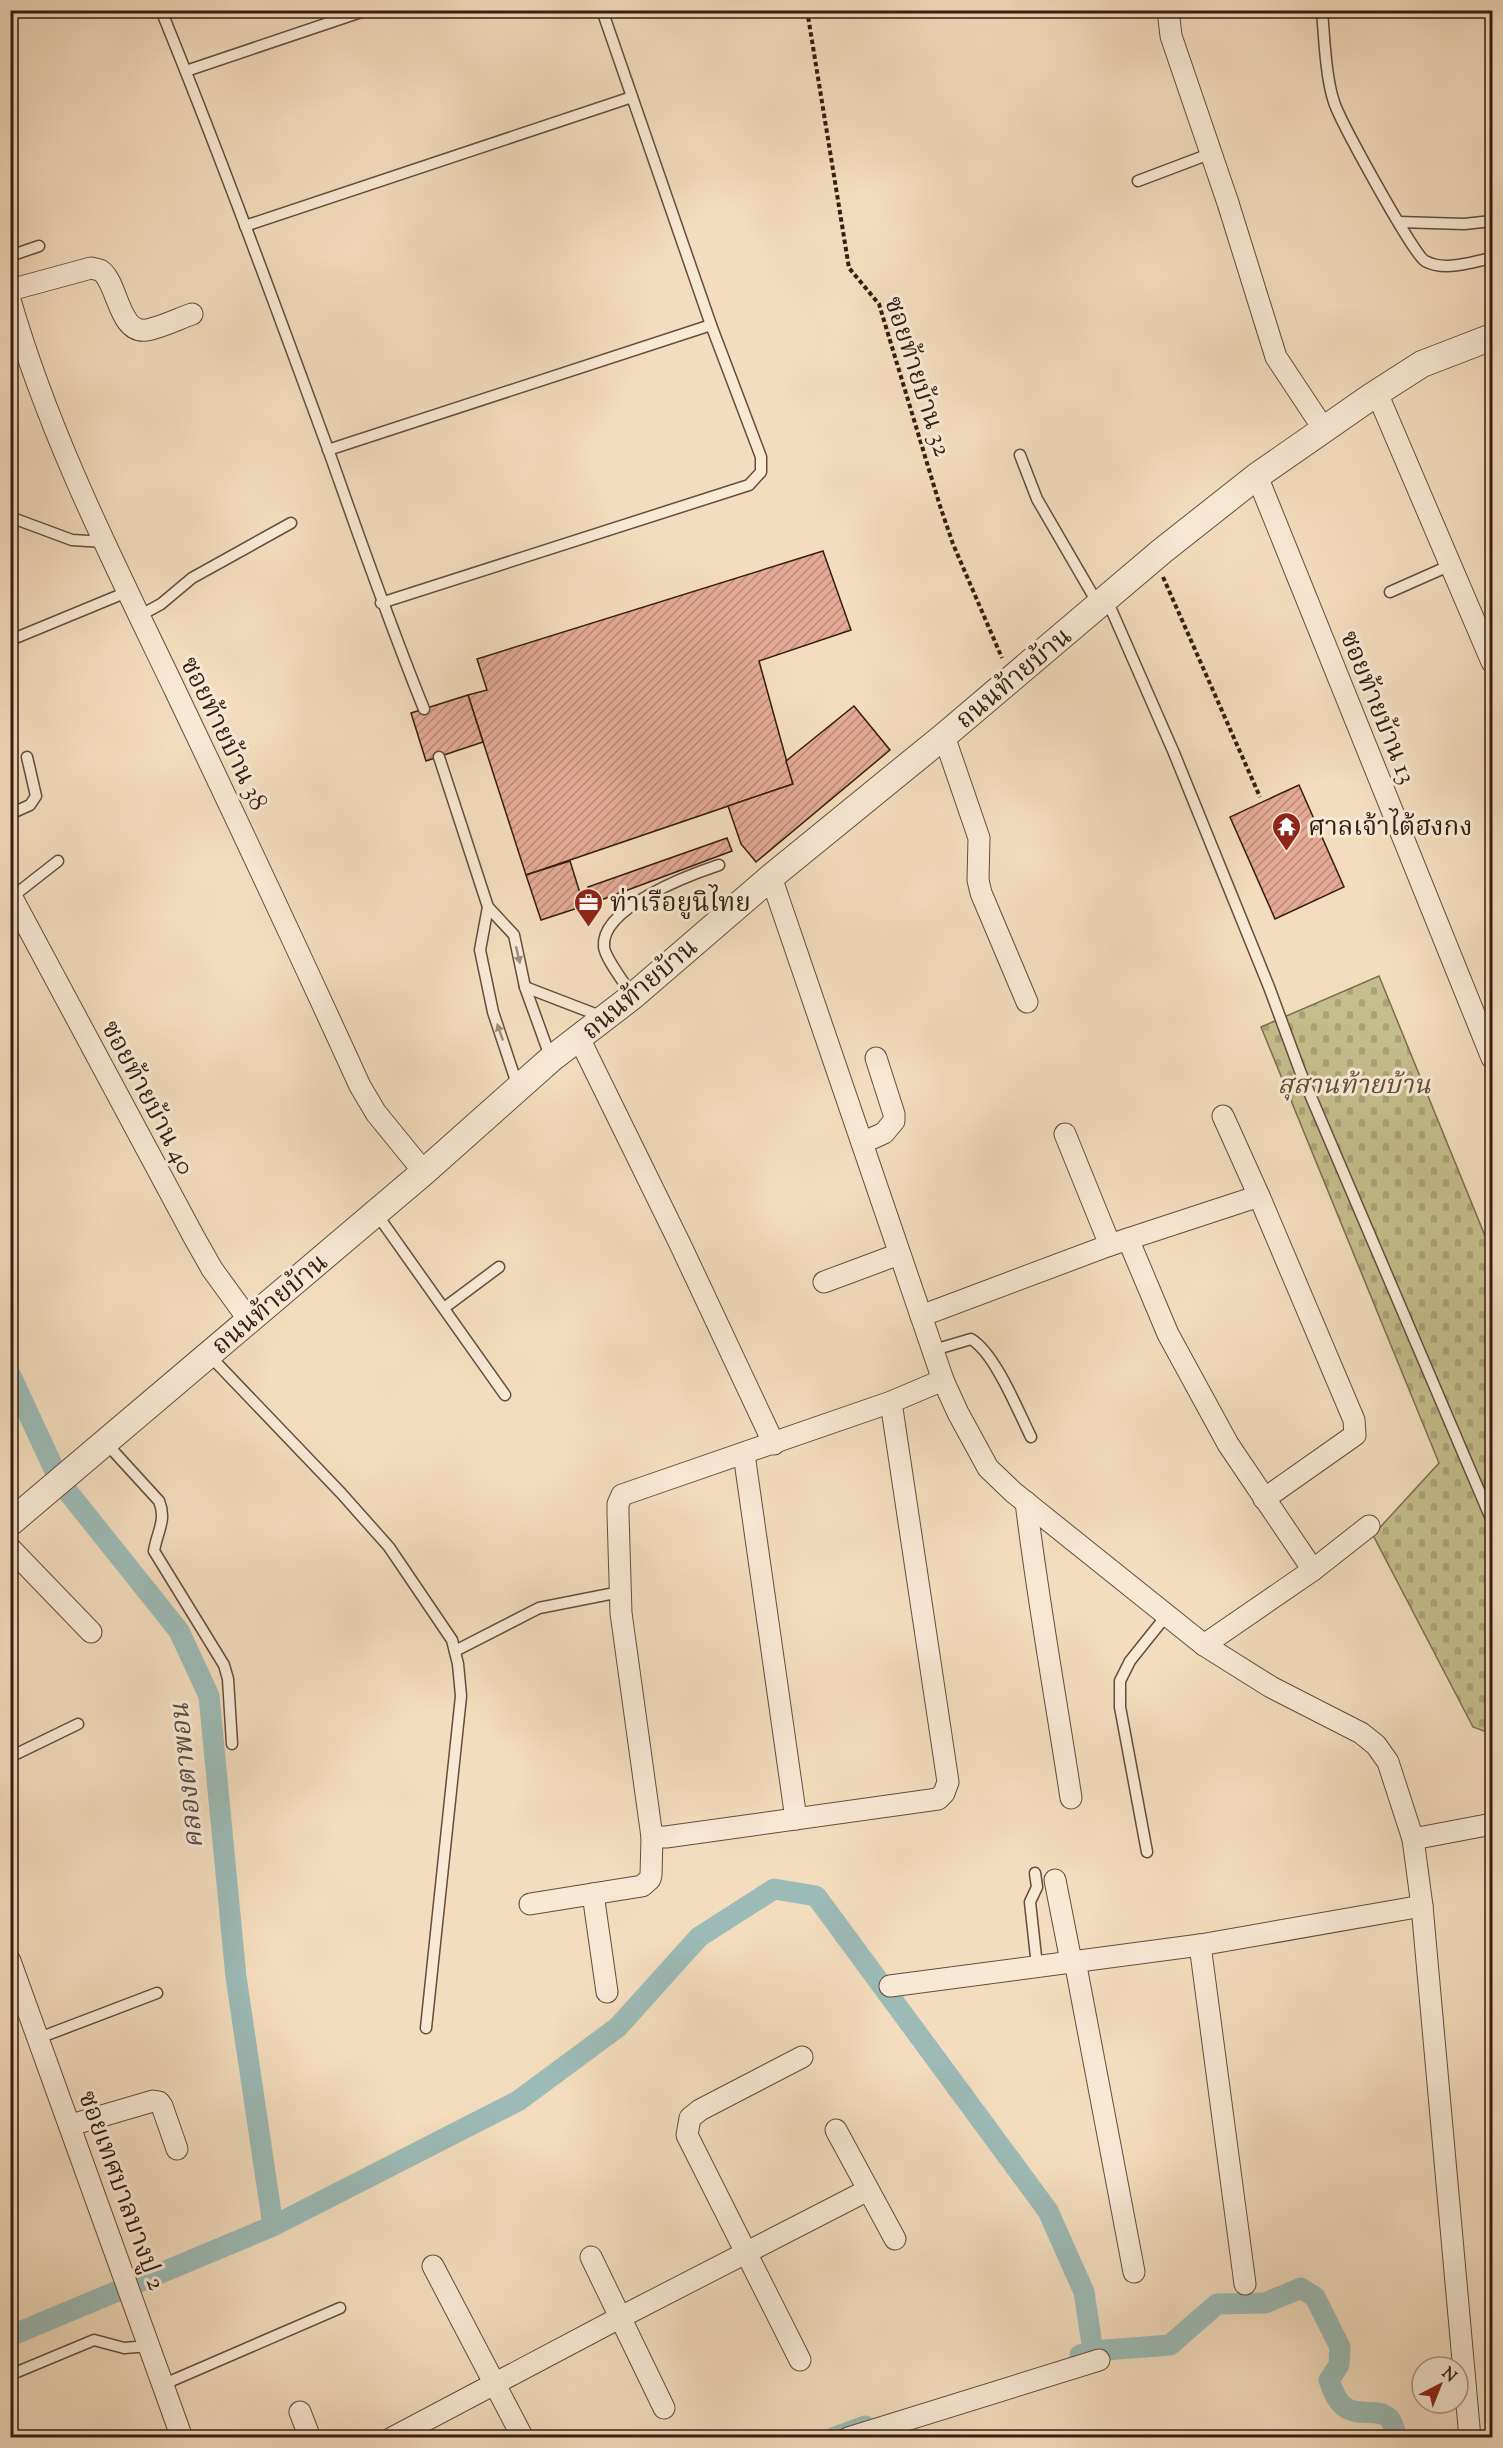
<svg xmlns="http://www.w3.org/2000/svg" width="1503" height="2448" font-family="'Sorts Mill Goudy','Noto Serif Thai',serif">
<defs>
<pattern id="cemetery-stones" width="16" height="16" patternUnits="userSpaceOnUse" patternTransform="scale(1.5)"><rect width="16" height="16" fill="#c4be8c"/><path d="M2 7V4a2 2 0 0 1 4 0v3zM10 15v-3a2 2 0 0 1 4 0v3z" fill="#a9a378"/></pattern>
<pattern id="building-hatch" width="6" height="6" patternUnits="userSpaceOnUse" patternTransform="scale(1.5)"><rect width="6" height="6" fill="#e4aa95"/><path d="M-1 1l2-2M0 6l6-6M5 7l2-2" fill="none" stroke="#ba8a78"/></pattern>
</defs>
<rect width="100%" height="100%" fill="#f4ddbe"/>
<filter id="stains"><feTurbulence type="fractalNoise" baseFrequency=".00333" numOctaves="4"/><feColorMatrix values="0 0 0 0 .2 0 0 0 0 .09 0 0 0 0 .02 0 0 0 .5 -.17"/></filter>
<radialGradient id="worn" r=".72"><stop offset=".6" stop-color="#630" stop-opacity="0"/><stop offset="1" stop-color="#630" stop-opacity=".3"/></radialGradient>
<path fill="url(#cemetery-stones)" stroke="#7c6e4e" stroke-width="1.5" d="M1379,976L1492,1253V1734L1473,1727L1373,1535L1439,1463L1261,1027Z"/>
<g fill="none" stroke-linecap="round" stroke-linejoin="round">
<g stroke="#9cbbb7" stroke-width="21">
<path d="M10,1374L60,1482L179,1631L209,1696L236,1977L273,2226"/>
<path d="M10,2336L273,2226L518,2101L618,2027L699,1937L774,1889L816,1896L1048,2211L1084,2292L1093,2351"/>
<path d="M1080,2355L1093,2351L1170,2345L1217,2304L1265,2303L1301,2288L1315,2297L1340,2347L1339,2365L1329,2380C1333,2391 1336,2401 1346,2408C1365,2420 1392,2399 1396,2438"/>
<path d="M832,2438L865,2426"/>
</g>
</g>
<g fill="url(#building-hatch)" stroke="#341d11" stroke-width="1.5">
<path d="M823,551L851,630L759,661L793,784L526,875L468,695L487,690L477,659Z"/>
<path d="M468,695L483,742L426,761L411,713Z"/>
<path d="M854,706L890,750L756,862L741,844L728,806L793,784L786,761Z"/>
<path d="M1299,785L1344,887L1275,919L1230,817Z"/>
<path d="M727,838L732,851L593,903L588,887Z"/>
<path d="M570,861L584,906L541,920L526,875Z"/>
</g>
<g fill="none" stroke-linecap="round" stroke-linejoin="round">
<defs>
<g id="service">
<path d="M161,10C220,155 274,302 328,449C359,536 389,623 424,709"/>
<path d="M1322,10C1324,36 1326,79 1334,102C1340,121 1413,254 1425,261C1445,272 1471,262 1492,258"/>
<path d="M186,71L367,10"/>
<path d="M1138,181L1212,153"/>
<path d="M1399,222L1464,224L1492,221"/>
<path d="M245,226L632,97"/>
<path d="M10,256L39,246"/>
<path d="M328,450L711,325"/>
<path d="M1020,455L1037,499L1098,604"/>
<path d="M10,517L72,540L104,542"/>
<path d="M1390,592L1451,565"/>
<path d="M1107,600L1174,753L1269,987L1300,1071L1492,1521"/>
<path d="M381,603L749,485L761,472V457L711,325L602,10"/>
<path d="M139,616L161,604L192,578L291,523"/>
<path d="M18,637L127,592"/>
<path d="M439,757L488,907L514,935L525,987L551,1059"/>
<path d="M10,814L30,805L36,796L27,757"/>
<path d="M12,897L58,861"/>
<path d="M488,907L480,950L493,1012L518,1087"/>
<path d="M525,987L603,1017"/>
<path d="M632,995C626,985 605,958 604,947C600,908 689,875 719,865"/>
<path d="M376,1213L505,1395"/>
<path d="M444,1308L499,1267"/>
<path d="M934,1350L971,1339C995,1353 1018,1411 1031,1437"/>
<path d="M208,1354L341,1493L389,1547L452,1640L458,1664L461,1696L426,2028"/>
<path d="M106,1443L159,1501C167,1520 157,1532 154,1551L224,1665L228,1679L232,1744"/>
<path d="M455,1651L539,1608L620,1592"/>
<path d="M10,1757L78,1724"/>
<path d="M1147,1852L1120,1707V1681L1130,1661L1166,1616"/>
<path d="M1035,1873L1037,1887L1030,1902L1037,1966"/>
<path d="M39,2038L157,1993"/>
<path d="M10,2375L94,2340L124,2348L150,2346"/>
<path d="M162,2385L340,2308"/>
</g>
<g id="minor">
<path d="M1168,10L1171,36L1228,203L1276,357L1323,428"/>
<path d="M10,290L91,268C91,268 99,270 100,270C118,281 118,335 147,330C162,327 178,319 192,314"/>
<path d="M10,300C49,435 113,561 174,688C237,820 299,952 360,1086L376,1113L424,1172"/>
<path d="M1377,393L1492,662"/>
<path d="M1257,476L1492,1058"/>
<path d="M944,736L979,838L978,880L981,893L1027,1002"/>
<path d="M771,877L943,1380L958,1413L988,1468L1013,1492L1204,1645L1271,1687L1361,1733L1376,1745L1388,1762L1413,1839L1422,1906L1470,2438"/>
<path d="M10,894L195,1239L212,1269L249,1320"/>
<path d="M579,1038L680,1244L774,1444"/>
<path d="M1223,1116L1259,1196L1354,1420L1355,1435L1264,1499"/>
<path d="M1065,1134L1110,1245L1128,1239L1168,1334L1228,1444L1313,1570"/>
<path d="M862,1143L884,1133L894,1121V1114L876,1058"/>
<path d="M1128,1239L1259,1196"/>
<path d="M824,1282L899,1254"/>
<path d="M921,1316L1110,1245"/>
<path d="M891,1402L948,1782L944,1793L938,1799L666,1837H652L621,1613L618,1514V1504L622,1495L891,1402L943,1380"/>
<path d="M744,1454L796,1819"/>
<path d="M1026,1502C1038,1602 1056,1699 1071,1798"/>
<path d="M10,1548L91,1632"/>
<path d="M1204,1645L1313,1570L1369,1526"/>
<path d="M1413,1839L1492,1824"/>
<path d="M1055,1880L1071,1961"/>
<path d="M593,1894L607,1992"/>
<path d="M530,1904L642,1886L650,1879L651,1875L652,1837"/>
<path d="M1200,1945L1245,2284"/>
<path d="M10,1961L182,2438"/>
<path d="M1075,1961L1134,2272"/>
<path d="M890,1986L1200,1945L1422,1906"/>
<path d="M71,2125L153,2101L159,2102L162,2106L177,2149"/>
<path d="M836,2130L895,2239"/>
<path d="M591,2257L664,2408"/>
<path d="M433,2266L523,2438"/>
<path d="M800,2360L687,2135L690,2118L700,2110L802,2057"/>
<path d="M300,2412L310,2438"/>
<path d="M392,2438L619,2318L868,2190"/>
<path d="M848,2438L1099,2360"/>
</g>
<path id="tertiary" d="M10,1523L424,1172L551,1059L633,996L771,877L944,736L1162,551L1257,476L1372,396L1422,364L1492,337"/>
</defs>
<use href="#service" stroke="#644d3c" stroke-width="13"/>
<use href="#minor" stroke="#644d3c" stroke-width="23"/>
<use href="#tertiary" stroke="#644d3c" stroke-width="28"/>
<g stroke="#341d11" stroke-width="4" stroke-dasharray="4.5 3" stroke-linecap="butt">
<path d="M807,10L849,268L879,304L940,506L953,544L1002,658"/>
<path d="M1163,577L1260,797"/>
</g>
<use href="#service" stroke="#f8e9d5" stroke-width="10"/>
<use href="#minor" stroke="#f8e9d5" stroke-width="21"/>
<use href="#tertiary" stroke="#f8e9d5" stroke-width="26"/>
</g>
<defs><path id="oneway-solid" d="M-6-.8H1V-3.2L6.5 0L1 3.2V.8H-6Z" transform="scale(1.5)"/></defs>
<g fill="#a08d7d">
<use href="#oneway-solid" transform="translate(518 955) rotate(77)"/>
<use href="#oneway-solid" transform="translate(500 1032) rotate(-109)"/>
</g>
<defs>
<symbol id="temple-pin" viewBox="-11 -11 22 30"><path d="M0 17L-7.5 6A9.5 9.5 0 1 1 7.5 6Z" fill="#8f2418" stroke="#f8e9d5"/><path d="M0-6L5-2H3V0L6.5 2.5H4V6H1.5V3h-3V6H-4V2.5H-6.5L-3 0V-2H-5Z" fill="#fff"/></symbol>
<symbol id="office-pin" viewBox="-11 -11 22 30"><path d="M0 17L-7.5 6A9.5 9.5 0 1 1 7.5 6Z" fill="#8f2418" stroke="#f8e9d5"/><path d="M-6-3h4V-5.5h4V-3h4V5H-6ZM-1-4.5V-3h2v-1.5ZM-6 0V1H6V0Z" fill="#fff"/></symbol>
</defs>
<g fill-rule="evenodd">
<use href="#temple-pin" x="1270" y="810" width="33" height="45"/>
<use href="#office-pin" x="572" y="886" width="33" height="45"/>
</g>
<g text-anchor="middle" stroke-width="6" stroke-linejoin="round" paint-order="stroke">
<g font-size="26" fill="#341d11" stroke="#f8e9d5">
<text transform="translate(919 376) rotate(72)" y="9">ซอยท้ายบ้าน 32</text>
<text transform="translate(1013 677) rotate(-40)" y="9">ถนนท้ายบ้าน</text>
<text transform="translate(1379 707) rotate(68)" y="9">ซอยท้ายบ้าน 13</text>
<text transform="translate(225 733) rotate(64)" y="9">ซอยท้ายบ้าน 38</text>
<text transform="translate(639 988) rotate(-40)" y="9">ถนนท้ายบ้าน</text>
<text transform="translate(149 1097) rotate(62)" y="9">ซอยท้ายบ้าน 40</text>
<text transform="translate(269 1303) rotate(-40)" y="9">ถนนท้ายบ้าน</text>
<text transform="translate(123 2190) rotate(70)" y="9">ซอยเทศบาลบางปู 2</text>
</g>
<g font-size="26" fill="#341d11" stroke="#f8e9d5" text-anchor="start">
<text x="1308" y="835">ศาลเจ้าไต้ฮงกง</text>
<text x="610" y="911">ท่าเรือยูนิไทย</text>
</g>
<g font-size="26" font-style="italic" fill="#5f4d36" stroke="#f8e9d5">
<text x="1354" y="1093">สุสานท้ายบ้าน</text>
</g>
<g font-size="27" font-style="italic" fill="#534c43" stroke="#f8e9d5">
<text transform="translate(186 1776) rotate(-96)" y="9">คลองตาพอน</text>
</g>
</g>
<rect width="1503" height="2448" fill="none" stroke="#f4ddbe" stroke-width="36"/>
<rect x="12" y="12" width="1479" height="2424" fill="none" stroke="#341d11" stroke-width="3"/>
<rect x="18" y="18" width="1467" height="2412" fill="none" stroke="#341d11" stroke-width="1.5"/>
<g transform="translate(1440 2385) rotate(42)"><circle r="28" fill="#f8e9d5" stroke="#aa9787" stroke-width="1.5"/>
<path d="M0-4.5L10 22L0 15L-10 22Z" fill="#8f2418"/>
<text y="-9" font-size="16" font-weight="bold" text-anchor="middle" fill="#341d11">N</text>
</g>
<rect width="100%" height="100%" filter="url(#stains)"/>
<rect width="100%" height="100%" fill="url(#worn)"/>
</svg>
